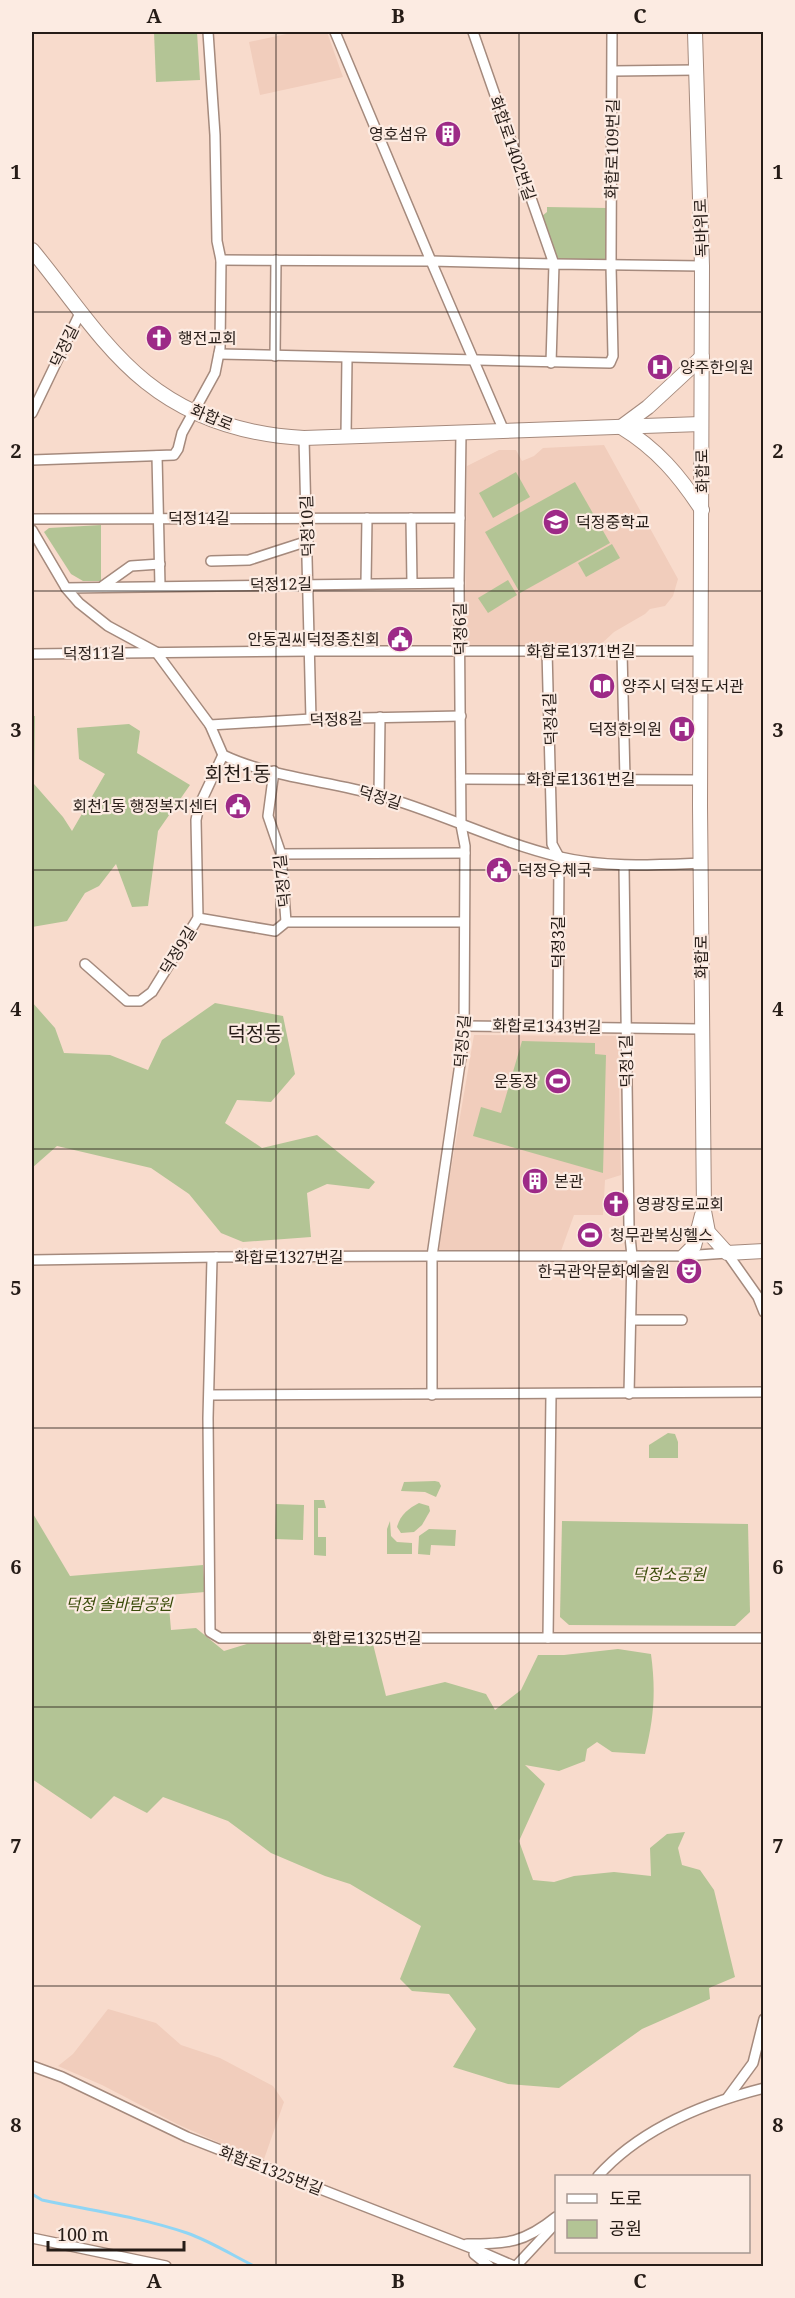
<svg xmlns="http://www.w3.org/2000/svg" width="795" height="2298" font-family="'Noto Serif','Noto Sans KR',serif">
<rect width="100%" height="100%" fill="#f8dbcc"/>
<g fill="#f1cdbc">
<path d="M296,32H327L343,77L260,95L249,42Z"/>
<path d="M604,445L678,579L673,596L665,606L650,609L645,614L614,632L598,647L472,648L465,641L467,466L499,450H516L522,461L534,456L543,448Z"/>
<path d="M474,1035L618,1036L621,1175L605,1180L603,1215H574L561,1251H437Z"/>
<path d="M108,2009L156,2023L181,2045L220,2058L273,2086L284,2102L263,2162L177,2124L102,2085L58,2066L73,2054Z"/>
</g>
<g fill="#b3c495">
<path d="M154,32H197L200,80L156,82Z"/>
<path d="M547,207L607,208V261L558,260L542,216L547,212Z"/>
<path d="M516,472L530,497L493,518L479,493Z"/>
<path d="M575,482L610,543L520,593L485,532Z"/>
<path d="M101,525V581H83L71,574L44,532L49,528Z"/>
<path d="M612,544L620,558L586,577L578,563Z"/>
<path d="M508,580L517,595L488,613L478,598Z"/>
<path d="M32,716H35L34,784L63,817L72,831L105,774L79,759L77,728L129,724L140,731L137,753L190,785L158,831L148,906L132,907L116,864L99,886L85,893L67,921L32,927Z"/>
<path d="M32,1002L55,1028L64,1053L110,1055L148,1070L162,1040L215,1003L283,1016L295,1074L271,1102L237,1100L225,1123L262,1148L317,1135L375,1182L369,1189L327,1184L307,1193L311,1237L243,1242L221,1233L189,1194L151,1168L57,1146L32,1168Z"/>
<path d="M522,1041L595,1043V1054L606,1055L603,1173L473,1136L481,1107L501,1113Z"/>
<path d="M668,1433L675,1434L678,1442V1458H649V1445Z"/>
<path d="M435,1481L439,1482L441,1486L436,1497L425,1492L401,1491L404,1482Z"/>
<path d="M314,1500H324L326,1508H318V1537H326V1556L314,1555Z"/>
<path d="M419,1503L429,1506L430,1511L422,1525L414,1532L401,1533L397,1527C400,1515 409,1508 419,1503Z"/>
<path d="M276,1504L304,1505L303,1540L275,1539Z"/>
<path d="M32,1512L70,1576L203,1565L205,1592L168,1595L171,1630L196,1628L224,1651L250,1643L372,1640L386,1696L445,1682L486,1694L495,1710L521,1690L538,1655H564L618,1649L651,1654C656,1691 654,1718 645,1754L612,1752L597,1742L587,1749L585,1761L559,1771L525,1765L545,1784L519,1841L533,1880L554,1882L574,1876L614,1872L651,1876L650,1848L667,1834L685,1832L678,1848L682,1865L700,1870L714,1890L735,1977L709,1988L710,1999L642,2029L559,2088L508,2084L453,2067L476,2029L449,1994L412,1991L400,1979L421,1926L350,1884L325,1876L271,1853L228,1821L163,1797L147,1813L114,1796L91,1819L32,1779Z"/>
<path d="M390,1521L391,1536L397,1542L412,1543V1554H387V1529Z"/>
<path d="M562,1521L748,1524L750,1612L735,1626L569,1625L560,1617Z"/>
<path d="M429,1529L456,1530L455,1546L431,1545L430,1555L418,1554L419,1536Z"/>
</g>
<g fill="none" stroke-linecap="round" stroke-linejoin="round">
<path stroke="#90d5f4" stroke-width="3" d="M32,2194L42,2200C90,2210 140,2217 187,2233C210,2241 232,2255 254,2266"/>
<defs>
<g id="street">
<path d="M473,32L554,264L431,261L504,431"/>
<path d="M613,71L696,70"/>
<path d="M221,260L431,261L335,32"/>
<path d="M219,354L610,363L613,356L611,266L612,32"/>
<path d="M275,356L276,260"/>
<path d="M551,363L554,264L702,266"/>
<path d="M32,413L81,311"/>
<path d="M461,432L459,583L461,825L465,846L464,1036L432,1256L216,1257L212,1259L208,1418L210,1632L220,1638H764"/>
<path d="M346,436L347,358"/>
<path d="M304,438L311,719"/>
<path d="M157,456L160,586"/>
<path d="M32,460L174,455L178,449L182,433L215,373L220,348L221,260L217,241L215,135L208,32"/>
<path d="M411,518L412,583"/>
<path d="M32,519L460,518"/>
<path d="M32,530L66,588L79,603L108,626L156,652L210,725L223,755C269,777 328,781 378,795C439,812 497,842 560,857C606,868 653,865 701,863"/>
<path d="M211,561L249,560L308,541"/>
<path d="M366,583L367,518"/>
<path d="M103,586L131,566L160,564"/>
<path d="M66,588L459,583"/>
<path d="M547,651L552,844L559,857L558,1026"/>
<path d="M622,652L625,779"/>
<path d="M32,654L310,651H701"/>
<path d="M210,725L311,719L461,716"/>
<path d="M274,771L268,816L281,854L286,922"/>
<path d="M461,779L700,780"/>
<path d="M379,795L380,717"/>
<path d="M281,854L465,853"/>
<path d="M624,866L629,1227L632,1256L629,1394"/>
<path d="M198,918L275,931L286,922H464"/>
<path d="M85,964L127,1001H140L152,992L198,918L196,820L199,806L223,755"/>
<path d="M465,1026L701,1029"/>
<path d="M32,1260L216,1257"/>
<path d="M631,1320H682"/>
<path d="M210,1395L764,1392"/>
<path d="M432,1395V1256H684L727,1253L758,1297L764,1312"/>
<path d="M548,1638L551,1395"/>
<path d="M32,2066L62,2077L187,2137L479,2251L514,2266"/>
<path d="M728,2097L753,2063L764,2019"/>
<path d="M598,2176C639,2130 704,2103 764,2088"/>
<path d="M32,2238L166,2266"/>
<path d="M467,2244C507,2244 524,2243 556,2217"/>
<path d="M474,2254L489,2266"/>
<path d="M516,2266L556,2223"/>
</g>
<g id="secondary">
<path d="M695,32L702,266L700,806L704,1211L708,1232L727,1253L764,1251"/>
<path d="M32,250C68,293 102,347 146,382C191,418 247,435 304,438L701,424"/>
<path d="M621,427C657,449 679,475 702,510"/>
<path d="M621,427L648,407L702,357"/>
<path d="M684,1256L694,1246L702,1215"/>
</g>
</defs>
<use href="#street" stroke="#a58a7d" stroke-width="12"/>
<use href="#secondary" stroke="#a58a7d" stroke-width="16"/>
<use href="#street" stroke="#fff" stroke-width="9"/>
<use href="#secondary" stroke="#fff" stroke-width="14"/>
</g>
<path fill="none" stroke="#261c17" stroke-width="1.5" stroke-opacity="0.55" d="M276,32V2266M519,32V2266M32,312H764M32,591H764M32,870H764M32,1149H764M32,1428H764M32,1707H764M32,1986H764"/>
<defs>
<symbol id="building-disc" viewBox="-11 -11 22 22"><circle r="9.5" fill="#9d2a87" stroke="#fcebe2"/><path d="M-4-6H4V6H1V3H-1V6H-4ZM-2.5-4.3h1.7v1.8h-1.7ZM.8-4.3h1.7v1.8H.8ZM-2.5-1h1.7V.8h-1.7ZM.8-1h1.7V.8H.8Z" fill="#fff"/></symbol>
<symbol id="church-disc" viewBox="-11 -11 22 22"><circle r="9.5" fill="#9d2a87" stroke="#fcebe2"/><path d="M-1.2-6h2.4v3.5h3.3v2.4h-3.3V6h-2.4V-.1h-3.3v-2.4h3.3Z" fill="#fff"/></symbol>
<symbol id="hospital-disc" viewBox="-11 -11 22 22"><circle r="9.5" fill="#9d2a87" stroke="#fcebe2"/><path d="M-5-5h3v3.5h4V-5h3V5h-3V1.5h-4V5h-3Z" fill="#fff"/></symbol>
<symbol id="school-disc" viewBox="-11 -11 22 22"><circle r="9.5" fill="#9d2a87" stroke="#fcebe2"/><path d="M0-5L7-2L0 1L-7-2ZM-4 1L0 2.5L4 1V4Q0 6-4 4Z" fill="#fff"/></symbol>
<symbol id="civic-disc" viewBox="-11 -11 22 22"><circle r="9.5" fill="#9d2a87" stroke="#fcebe2"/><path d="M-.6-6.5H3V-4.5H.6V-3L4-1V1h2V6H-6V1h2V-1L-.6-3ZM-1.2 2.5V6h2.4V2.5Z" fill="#fff"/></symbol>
<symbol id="library-disc" viewBox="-11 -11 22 22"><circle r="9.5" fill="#9d2a87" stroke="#fcebe2"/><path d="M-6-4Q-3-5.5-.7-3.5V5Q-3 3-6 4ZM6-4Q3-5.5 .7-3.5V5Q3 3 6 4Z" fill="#fff"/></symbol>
<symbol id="stadium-disc" viewBox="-11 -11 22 22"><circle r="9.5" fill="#9d2a87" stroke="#fcebe2"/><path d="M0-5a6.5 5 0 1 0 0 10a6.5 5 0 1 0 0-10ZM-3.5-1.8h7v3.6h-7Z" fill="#fff"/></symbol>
<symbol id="theatre-disc" viewBox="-11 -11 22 22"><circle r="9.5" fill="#9d2a87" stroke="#fcebe2"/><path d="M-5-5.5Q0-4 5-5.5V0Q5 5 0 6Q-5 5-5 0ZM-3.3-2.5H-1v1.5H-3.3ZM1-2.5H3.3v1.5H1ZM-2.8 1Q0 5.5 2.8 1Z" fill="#fff"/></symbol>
</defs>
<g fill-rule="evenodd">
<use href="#building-disc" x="433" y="119" width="30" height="30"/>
<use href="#church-disc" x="144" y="323" width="30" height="30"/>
<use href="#hospital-disc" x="645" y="352" width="30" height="30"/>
<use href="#school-disc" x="541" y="507" width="30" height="30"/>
<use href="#civic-disc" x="385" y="624" width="30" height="30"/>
<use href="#library-disc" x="587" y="671" width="30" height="30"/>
<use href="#hospital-disc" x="667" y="714" width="30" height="30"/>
<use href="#civic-disc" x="223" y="791" width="30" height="30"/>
<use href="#civic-disc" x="484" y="855" width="30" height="30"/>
<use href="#stadium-disc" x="543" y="1066" width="30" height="30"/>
<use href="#building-disc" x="520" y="1166" width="30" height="30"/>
<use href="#church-disc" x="601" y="1189" width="30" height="30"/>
<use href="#stadium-disc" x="575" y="1220" width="30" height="30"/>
<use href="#theatre-disc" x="674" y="1256" width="30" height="30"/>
</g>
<g text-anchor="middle" stroke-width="4.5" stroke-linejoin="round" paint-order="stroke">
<g font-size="16" fill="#261c17" stroke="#fcebe2" text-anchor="start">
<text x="428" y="140" text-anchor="end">영호섬유</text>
<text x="178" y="344">행전교회</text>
<text x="680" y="373">양주한의원</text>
<text x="576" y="528">덕정중학교</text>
<text x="380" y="645" text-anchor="end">안동권씨덕정종친회</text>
<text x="622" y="692">양주시 덕정도서관</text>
<text x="662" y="735" text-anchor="end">덕정한의원</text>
<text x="218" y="812" text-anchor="end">회천1동 행정복지센터</text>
<text x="518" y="876">덕정우체국</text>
<text x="538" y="1087" text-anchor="end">운동장</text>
<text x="554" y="1187">본관</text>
<text x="636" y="1210">영광장로교회</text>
<text x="610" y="1241">청무관복싱헬스</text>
<text x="670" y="1277" text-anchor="end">한국관악문화예술원</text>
</g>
<g font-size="16" fill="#261c17" stroke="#fcebe2">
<text transform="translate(513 148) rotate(71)" y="6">화합로1402번길</text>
<text transform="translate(612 149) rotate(-89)" y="6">화합로109번길</text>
<text transform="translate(701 228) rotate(-92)" y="6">독바위로</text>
<text transform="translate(64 346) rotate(-64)" y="6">덕정길</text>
<text transform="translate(212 417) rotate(22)" y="6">화합로</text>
<text transform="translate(702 471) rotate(-91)" y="6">화합로</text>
<text x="199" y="524">덕정14길</text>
<text transform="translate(307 526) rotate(-92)" y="6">덕정10길</text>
<text transform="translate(281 584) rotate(-1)" y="6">덕정12길</text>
<text transform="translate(460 629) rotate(-91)" y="6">덕정6길</text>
<text x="581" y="657">화합로1371번길</text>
<text transform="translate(94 653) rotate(-1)" y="6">덕정11길</text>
<text transform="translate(336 719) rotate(-2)" y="6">덕정8길</text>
<text transform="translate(550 719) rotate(-92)" y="6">덕정4길</text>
<text x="581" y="785">화합로1361번길</text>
<text transform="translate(380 797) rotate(17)" y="6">덕정길</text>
<text transform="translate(282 881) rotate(-96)" y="6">덕정7길</text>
<text transform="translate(558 942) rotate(-90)" y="6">덕정3길</text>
<text transform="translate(178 950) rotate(-58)" y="6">덕정9길</text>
<text transform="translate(701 957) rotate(-90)" y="6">화합로</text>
<text transform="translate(547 1026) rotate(1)" y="6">화합로1343번길</text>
<text transform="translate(462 1041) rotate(-85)" y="6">덕정5길</text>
<text transform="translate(626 1061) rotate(-91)" y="6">덕정1길</text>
<text x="289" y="1263">화합로1327번길</text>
<text x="367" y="1644">화합로1325번길</text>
<text transform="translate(271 2170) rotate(21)" y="6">화합로1325번길</text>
</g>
<g font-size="16" font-style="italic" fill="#3b4d0b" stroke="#fcebe2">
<text x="669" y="1580">덕정소공원</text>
<text x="119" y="1610">덕정 솔바람공원</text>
</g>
<g font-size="20" fill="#261c17" stroke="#fcebe2">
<text x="238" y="781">회천1동</text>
<text x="255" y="1041">덕정동</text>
</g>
</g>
<rect width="795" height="2298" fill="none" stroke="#fcebe2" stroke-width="66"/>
<rect x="555" y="2175" width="195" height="78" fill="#fcebe2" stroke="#a69891" stroke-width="1.5"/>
<rect x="567" y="2194" width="30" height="9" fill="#ffffff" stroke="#a69891" stroke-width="1.5"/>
<text x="609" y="2205" font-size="18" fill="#261c17">도로</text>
<rect x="567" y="2220" width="30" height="18" fill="#b3c495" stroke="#a69891" stroke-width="1.5"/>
<text x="609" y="2235" font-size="18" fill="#261c17">공원</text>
<path d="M48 2241v9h136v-9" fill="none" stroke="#261c17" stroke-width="3"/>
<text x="57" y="2241" font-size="18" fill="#261c17" stroke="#fcebe2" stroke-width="4.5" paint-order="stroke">100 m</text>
<rect x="33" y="33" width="729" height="2232" fill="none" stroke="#261c17" stroke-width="2"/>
<g font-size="20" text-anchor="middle" font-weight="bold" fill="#261c17">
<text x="154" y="23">A</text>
<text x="398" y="23">B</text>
<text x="640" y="23">C</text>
<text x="16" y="179">1</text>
<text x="778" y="179">1</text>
<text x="16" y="458">2</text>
<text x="778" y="458">2</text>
<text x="16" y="737">3</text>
<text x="778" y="737">3</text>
<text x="16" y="1016">4</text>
<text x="778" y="1016">4</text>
<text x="16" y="1295">5</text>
<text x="778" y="1295">5</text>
<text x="16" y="1574">6</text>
<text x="778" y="1574">6</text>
<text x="16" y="1853">7</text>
<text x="778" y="1853">7</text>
<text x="16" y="2132">8</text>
<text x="778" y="2132">8</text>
<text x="154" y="2288">A</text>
<text x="398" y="2288">B</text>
<text x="640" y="2288">C</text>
</g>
</svg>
